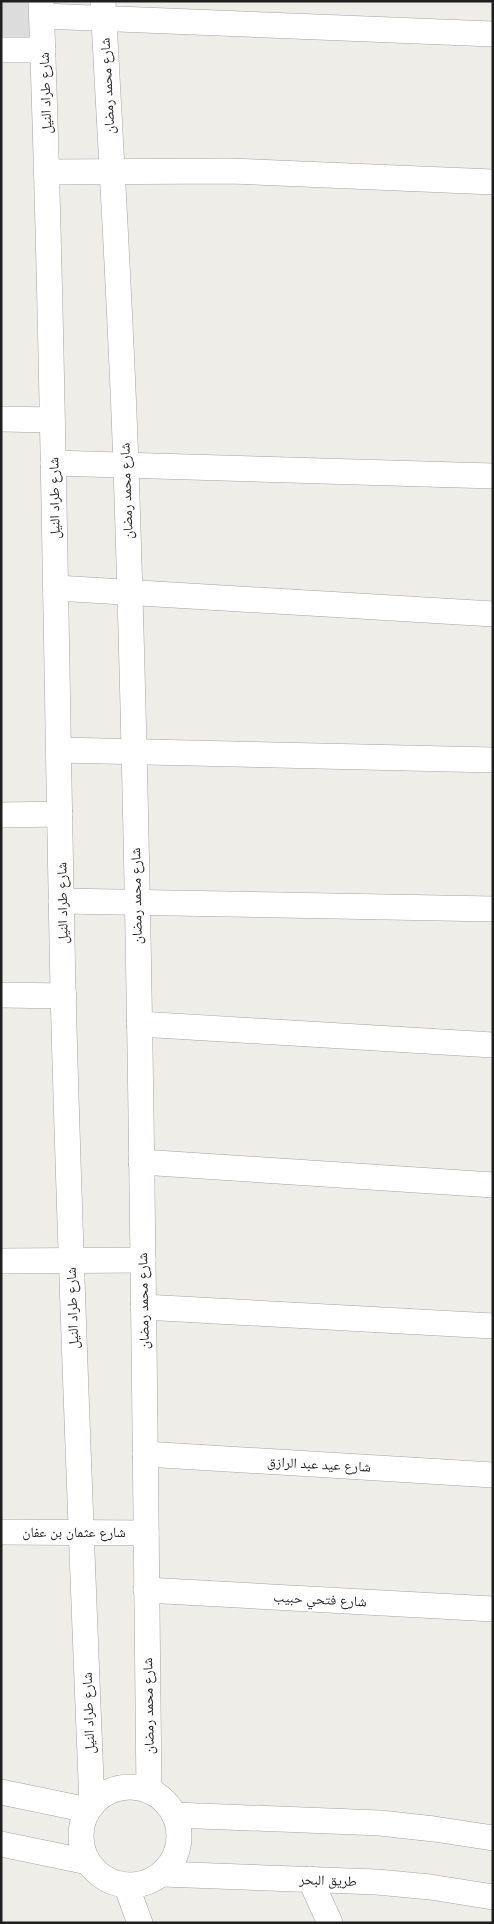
<svg xmlns="http://www.w3.org/2000/svg" width="494" height="1924" font-family="'Fira Sans','Noto Naskh Arabic',sans-serif">
<rect width="100%" height="100%" fill="#efede7"/>
<path fill="#dddcdc" d="M1,1H31L32,38H1Z"/>
<g fill="none" stroke-linecap="round" stroke-linejoin="round">
<defs>
<g id="street">
<path d="M41,1C53,330 56,660 63,989C70,1261 81,1533 92,1805"/>
<path d="M103,1C111,157 121,313 126,468C141,909 144,1350 149,1791"/>
<path d="M42,16L493,34"/>
<path d="M1,50H43"/>
<path d="M48,172L231,171L493,182"/>
<path d="M1,419L52,420"/>
<path d="M53,463L493,476"/>
<path d="M56,588L493,614"/>
<path d="M59,750L493,760"/>
<path d="M1,815L60,814"/>
<path d="M61,901L493,909"/>
<path d="M1,995L64,996"/>
<path d="M139,1024L493,1045"/>
<path d="M141,1162L493,1185"/>
<path d="M1,1261L143,1260"/>
<path d="M143,1307L493,1326"/>
<path d="M145,1454L493,1475"/>
<path d="M1,1532L146,1533"/>
<path d="M146,1590L493,1609"/>
<circle cx="130" cy="1836" r="49"/>
<path d="M1,1792L88,1810"/>
<path d="M174,1815L380,1823L434,1829L493,1838"/>
<path d="M1,1844L88,1862"/>
<path d="M162,1874L377,1882L430,1887L493,1897"/>
<path d="M310,1879L330,1923"/>
<path d="M126,1885L140,1923"/>
</g>
</defs>
<use href="#street" stroke="#a3a3a3" stroke-width="26"/>
<use href="#street" stroke="#fff" stroke-width="25"/>
</g>
<g text-anchor="middle" stroke-width="4" stroke-linejoin="round" paint-order="stroke">
<g font-size="14" fill="#1f1f1f" stroke="#fff">
<text transform="translate(107 86) rotate(-93)" y="5">شارع محمد رمضان</text>
<text transform="translate(45 93) rotate(-92)" y="5">شارع طراد النيل</text>
<text transform="translate(126 491) rotate(-92)" y="5">شارع محمد رمضان</text>
<text transform="translate(54 498) rotate(-91)" y="5">شارع طراد النيل</text>
<text transform="translate(136 896) rotate(-91)" y="5">شارع محمد رمضان</text>
<text transform="translate(62 903) rotate(-91)" y="5">شارع طراد النيل</text>
<text transform="translate(143 1301) rotate(-91)" y="5">شارع محمد رمضان</text>
<text transform="translate(72 1308) rotate(-92)" y="5">شارع طراد النيل</text>
<text transform="translate(319 1464) rotate(3)" y="5">شارع عيد عبد الرازق</text>
<text x="74" y="1537">شارع عثمان بن عفان</text>
<text transform="translate(320 1599) rotate(3)" y="5">شارع فتحي حبيب</text>
<text transform="translate(148 1706) rotate(-91)" y="5">شارع محمد رمضان</text>
<text transform="translate(88 1713) rotate(-92)" y="5">شارع طراد النيل</text>
<text transform="translate(328 1880) rotate(2)" y="5">طريق البحر</text>
</g>
</g>
<rect width="494" height="1924" fill="none" stroke="#1f1f1f" stroke-width="5"/>
</svg>
